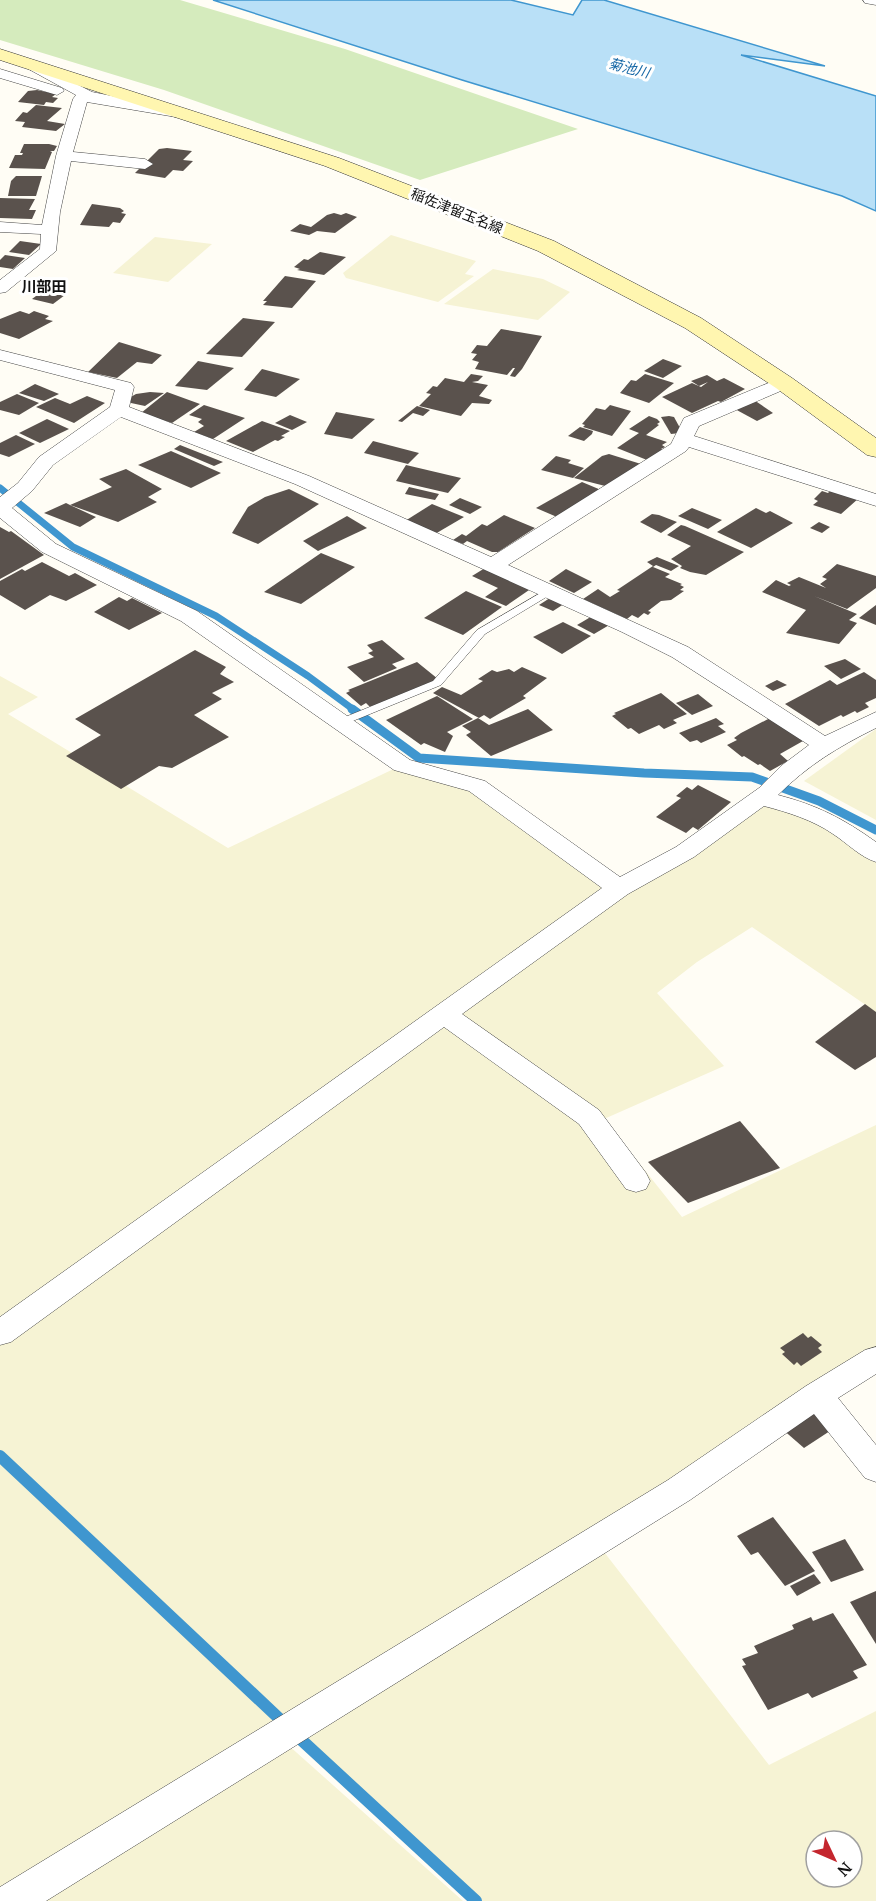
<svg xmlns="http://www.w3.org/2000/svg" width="876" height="1901" font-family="'PT Serif','Noto Sans JP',serif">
<rect width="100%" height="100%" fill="#fffdf5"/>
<g fill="#f6f3d4" fill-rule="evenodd">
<path d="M391,235L476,261L465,274L474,276L438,302L346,278L343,273Z"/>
<path d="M155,237L212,244L168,282L113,273Z"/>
<path d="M493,269L543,279L570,292L538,320L444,304Z"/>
<path d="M0,676L38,697L8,714L228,848L402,765L477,786L619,888L760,798L799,808L876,854V1012L752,927L697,962L657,993L724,1066L604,1119L682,1217L876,1125V1362L594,1539L769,1765L876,1711V1901H479L290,1728L278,1736L463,1901H0ZM816,1841H852V1877H816Z"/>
<path d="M876,729V820L804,781Z"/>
</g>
<path fill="#d5ebbd" d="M0,0H180L345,49L578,129L420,180L164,90L0,40Z"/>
<path fill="#b9e0f7" stroke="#3f96cf" stroke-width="1.5" d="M213,0H511L573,15L582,0H604L825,66L741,55L876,96V211L842,196L462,80Z"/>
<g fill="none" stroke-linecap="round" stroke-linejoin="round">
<path stroke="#3f96cf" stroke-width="7" d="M0,488L73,547L216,616L308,676L354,710"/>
<path stroke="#3f96cf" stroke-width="9" d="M352,709L419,758L644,773L752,777L819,801L876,830"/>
<g stroke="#3f96cf" stroke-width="12">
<path d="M0,1456L285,1724"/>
<path d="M295,1734L476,1901"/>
</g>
</g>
<g fill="#5a524d">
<path d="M37,90L56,94L52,97L58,98L53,103L46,102L44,105L18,102L28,91Z"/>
<path d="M36,105L62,108L47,121L65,124L56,131L22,127L25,122L15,121L23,112L27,113Z"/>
<path d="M24,144H49L57,146L54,151H50L52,152L45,169L9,168L15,155H22L23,153H20Z"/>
<path d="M167,148L192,151L183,160L193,161L183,171L173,170L165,178L135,173L159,149Z"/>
<path d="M16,176H42L36,196H8L11,181Z"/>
<path d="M0,198L35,199L29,210H36L32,219L0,218Z"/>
<path d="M92,204L120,208L124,211L121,213L126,214L120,223L113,222L109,227L80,225Z"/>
<path d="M334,213L341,215L346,213L357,217L335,233L317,231L309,235L290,231L300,224L311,227L327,215Z"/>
<path d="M20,241L41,244L29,255L9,252Z"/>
<path d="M320,252L346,257L324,275L297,270L300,269L294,267L304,259L308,260Z"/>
<path d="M5,255L25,258L13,269L0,267V260Z"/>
<path d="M285,276L316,281L292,308L263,305L267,301H263Z"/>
<path d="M44,290L65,295L53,304L32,299Z"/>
<path d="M20,311L29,314L34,311L49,316L45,319L53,321L19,339L0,333V319Z"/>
<path d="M243,318L275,322L242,357L206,354Z"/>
<path d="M501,329L542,336L522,369L515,377L510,376L515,368H513L507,375L475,369L479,362L472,360L477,354L471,353L477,345L487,346Z"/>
<path d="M119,342L162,355L152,364L137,362L117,378L88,372Z"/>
<path d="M663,359L682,366L663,378L644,371Z"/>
<path d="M198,361L234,368L207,390L175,386Z"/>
<path d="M262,369L300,379L276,397L244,390Z"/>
<path d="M471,374L483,376L478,381L472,382L488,385L479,396L492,400L489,404L472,403L461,416L419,406L431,394L426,393L433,386L437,387L445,378L464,382Z"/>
<path d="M645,374L674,383L649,403L620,393L631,380L636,381Z"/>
<path d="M707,375L717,381L724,378L745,389L721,402L718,401L692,413L662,397L692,383L701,387L708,382L699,386L691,381Z"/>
<path d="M35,384L59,394L44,401L19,393Z"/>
<path d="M150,392L164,393L145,406L131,403L129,398L136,394Z"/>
<path d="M167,392L200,404L172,423L141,413Z"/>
<path d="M17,394L39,403L19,415L0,410V402Z"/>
<path d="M87,396L105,403L74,423L36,407L55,398L70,404Z"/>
<path d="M754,400L773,413L757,421L733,408Z"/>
<path d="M204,405L245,418L213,439L194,432L204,426L198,422L202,419L189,415Z"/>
<path d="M610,405L631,411L612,436L583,427L585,425L582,424L596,408L605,410Z"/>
<path d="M417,406L430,410L423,416L413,413L402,422L398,421Z"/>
<path d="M336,412L375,419L352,439L324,434Z"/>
<path d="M290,415L307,422L292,430L275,423Z"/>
<path d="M649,416L657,419L660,422L657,424L659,425L646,435L667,442L662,445L665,447L661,449L663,450L647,460L617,448L639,433L629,429Z"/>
<path d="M669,416L674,417L680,428V433L671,434L661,417Z"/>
<path d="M47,419L69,429L40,443L19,433Z"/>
<path d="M262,421L290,431L281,436L285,437L278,441L275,440L253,452L226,441Z"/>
<path d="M580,427L593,431L592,434L584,441L568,436Z"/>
<path d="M16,435L35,444L9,457L0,454V443Z"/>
<path d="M373,441L419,453L408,464L364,453Z"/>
<path d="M180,445L223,462L214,466L174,449Z"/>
<path d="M171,451L221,473L191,488L138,465Z"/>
<path d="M609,454L641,464L609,487L574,478L602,456Z"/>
<path d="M556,456L571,460L568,463L584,468L573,478L541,470Z"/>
<path d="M406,465L461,478L448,493L396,481Z"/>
<path d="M126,469L162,489L148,497L157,502L118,522L70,505L112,487L99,479Z"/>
<path d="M582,482L601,490L557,517L536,508Z"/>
<path d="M409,487L439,494L435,500L405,494Z"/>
<path d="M289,489L319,504L258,544L232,533L248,507L265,497Z"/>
<path d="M832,489L859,498L841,514L813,505L818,501L814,499L822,491L828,493Z"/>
<path d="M460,498L482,507L470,514L449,505Z"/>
<path d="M66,503L70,505L96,517L80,527L44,513Z"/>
<path d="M432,504L464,517L435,534L405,521Z"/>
<path d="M692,508L722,520L708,529L678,516Z"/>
<path d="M756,508L766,513L770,511L793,523L751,548L717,532Z"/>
<path d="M652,514L659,515L677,522L661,533L640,522Z"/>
<path d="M504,515L535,528L498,552H492L467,541L463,544L453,540L462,534L466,536L482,524L487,526Z"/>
<path d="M347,516L367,528L318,551L303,541Z"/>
<path d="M819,522L830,527L822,533L810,528Z"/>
<path d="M681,525L685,526L744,552L706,575L690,572L680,568L682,566L671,559L691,546L667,535Z"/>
<path d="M0,527L9,532L11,531L44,555L0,579Z"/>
<path d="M321,553L355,567L301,604L264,592Z"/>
<path d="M657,557L679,566L671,571L656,565L653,567L670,574L665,577L682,584L680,585L684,587L680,590L684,591L671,600L661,601L648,611L651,612L648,615L644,613L638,618L632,615L627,619L583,599L598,589L610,597L620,591L617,590L653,566L647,562Z"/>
<path d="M42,562L69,576L75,573L97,585L66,601L50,595L25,610L0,595V581L22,569L25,571Z"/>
<path d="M837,564L876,576V588L847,609L814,596L857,614L849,620L857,623L839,644L786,633L806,610L762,592L776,580L789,586L791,585L787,583L799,577L826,588L820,584L827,579L822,577Z"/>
<path d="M485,568L532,588L506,606L485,597L498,588L472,576Z"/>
<path d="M566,569L592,582L574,593L549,581Z"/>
<path d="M466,591L502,607L463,635L424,618Z"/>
<path d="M553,596L567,602L553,611L539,605Z"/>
<path d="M119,597L127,601L132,598L162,613L129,630L94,612Z"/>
<path d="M876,605V625L859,618Z"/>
<path d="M594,615L611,624L594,634L577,625Z"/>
<path d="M563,622L591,636L562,654L533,637Z"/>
<path d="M382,640L405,659L392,664L397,668L364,682L347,667L374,657L368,653L373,651L367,645Z"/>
<path d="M195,650L226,667L220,674L234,682L212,693L222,699L194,715L229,737L172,768L159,766L121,789L66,756L101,735L75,719Z"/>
<path d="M845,659L861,669L841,679L824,666Z"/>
<path d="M417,662L438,679L370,707L366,703L361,706L346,693L350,691L348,690Z"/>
<path d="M522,667L547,678L523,696L526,698L490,719L484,715L479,718L433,693L442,687L461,695L483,681L478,679L492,670L497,672L509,669L514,672Z"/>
<path d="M864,672L876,680V698L865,703L869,707L857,713L855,711L843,717L841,715L819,726L785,704L830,680L837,685Z"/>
<path d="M777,680L787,685L773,691L765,686Z"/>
<path d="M661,693L687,714L673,720L677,723L664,729L659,725L639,734L631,728L628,729L612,716L616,714L614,713Z"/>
<path d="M698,694L713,706L692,715L676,703Z"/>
<path d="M437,696L473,719L447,732L453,736L445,752L424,743L421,745L386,720Z"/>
<path d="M528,709L553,730L491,756L466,735L471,732L462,726L478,718L489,725Z"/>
<path d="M716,718L724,724L718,726L726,732L701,743L697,740L690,742L679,733Z"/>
<path d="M770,718L803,741L780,754L788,761L770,771L760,764L758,765L744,756L742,757L727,745L737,740L734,738L741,733Z"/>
<path d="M698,785L731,802L698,830L693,827L686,833L656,817L681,798L676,796L687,787L692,790Z"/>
<path d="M865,1004L876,1012V1057L855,1070L815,1042Z"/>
<path d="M740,1121L780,1168L688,1203L648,1162Z"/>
<path d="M803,1333L808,1338L811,1336L822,1345L818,1348L822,1352L801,1366L797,1362L794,1365L782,1354L785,1352L780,1348Z"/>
<path d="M811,1409L833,1429L804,1448L781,1428Z"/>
<path d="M773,1517L815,1571L785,1586L758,1552L751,1555L737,1536Z"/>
<path d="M845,1539L864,1570L831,1582L812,1552Z"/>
<path d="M814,1574L821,1583L797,1596L790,1586Z"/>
<path d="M876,1591V1644L850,1602Z"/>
<path d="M833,1613L867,1665L853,1671L858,1678L812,1698L808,1693L768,1710L742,1666L746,1665L742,1659L758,1653L754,1646L794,1629L792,1625L811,1617L813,1621Z"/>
</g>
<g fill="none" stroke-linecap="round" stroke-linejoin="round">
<defs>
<path id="service" d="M549,588L553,589V593L485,634L441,685L343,725H335L333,722L433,681L477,630Z"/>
<g id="minor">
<path d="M863,0H876V5L865,3Z"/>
<path d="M28,59L92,92L176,109L183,113L176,117L87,102L73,152L145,159L153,164L145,169L71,161L60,212L56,251L6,292L0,293V280L40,249L41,234L0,232V222L42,225L56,156L73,99L76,95L23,66L21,63Z"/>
<path d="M0,69L62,88L64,91L57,95L0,78Z"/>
<path d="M0,350L131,383L134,387L129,407L309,476L491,557L671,444L684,418L778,379H790L793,383L790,387L699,426L694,436L876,494V506L689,447L686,451L508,565L688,647L825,736L876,712V728C838,747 808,765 778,795C817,805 844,819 876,842V862C860,857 847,843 833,834C813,820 787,812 764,806L694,857L628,894L462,1014L599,1110L646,1173L650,1181L646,1189L636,1192L626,1189L579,1124L444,1027L11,1342L0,1345V1317L602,888L469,791L394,770L181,621L42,552L0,518V497L18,483L39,457L110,407L115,390L0,360ZM121,417L295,484L622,632L672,657L809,745L781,766L759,788L676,847L620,877L485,781L410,760L197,611L56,544L12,508L32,491L53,465Z"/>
<path d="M876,1347V1374L838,1398L876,1445V1482L865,1478L814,1414L690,1500L46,1901H0V1887L668,1480L806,1386L865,1350Z"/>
</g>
<path id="secondary" d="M0,49L339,158L554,241L701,318L792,378L876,438V457L867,455L776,388L685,328L538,251L325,166L0,60Z"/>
</defs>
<use href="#service" stroke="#444" stroke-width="1"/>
<use href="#minor" stroke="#444" stroke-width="1"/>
<use href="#secondary" stroke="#333" stroke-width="1"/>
<use href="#service" fill="#fff" fill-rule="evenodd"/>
<use href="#minor" fill="#fff" fill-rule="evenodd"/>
<use href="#secondary" fill="#fff6b0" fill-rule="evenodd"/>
</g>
<g text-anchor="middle" stroke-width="6" stroke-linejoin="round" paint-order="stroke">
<g font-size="14" font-style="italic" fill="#1768a6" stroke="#fff">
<text transform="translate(629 68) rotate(14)" y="5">菊池川</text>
</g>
<g font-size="14" fill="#111" stroke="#fff">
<text transform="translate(457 211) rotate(22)" y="5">稲佐津留玉名線</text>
</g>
<g font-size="15" font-weight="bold" fill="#111" stroke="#fff">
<text x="44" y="292">川部田</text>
</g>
</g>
<g transform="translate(834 1859) rotate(134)"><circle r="28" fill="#ffffff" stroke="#a0a0a0" stroke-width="1.5"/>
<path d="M0-4.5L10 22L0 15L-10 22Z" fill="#c4262e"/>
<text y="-9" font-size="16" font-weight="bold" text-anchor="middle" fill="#111111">N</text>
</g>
</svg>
